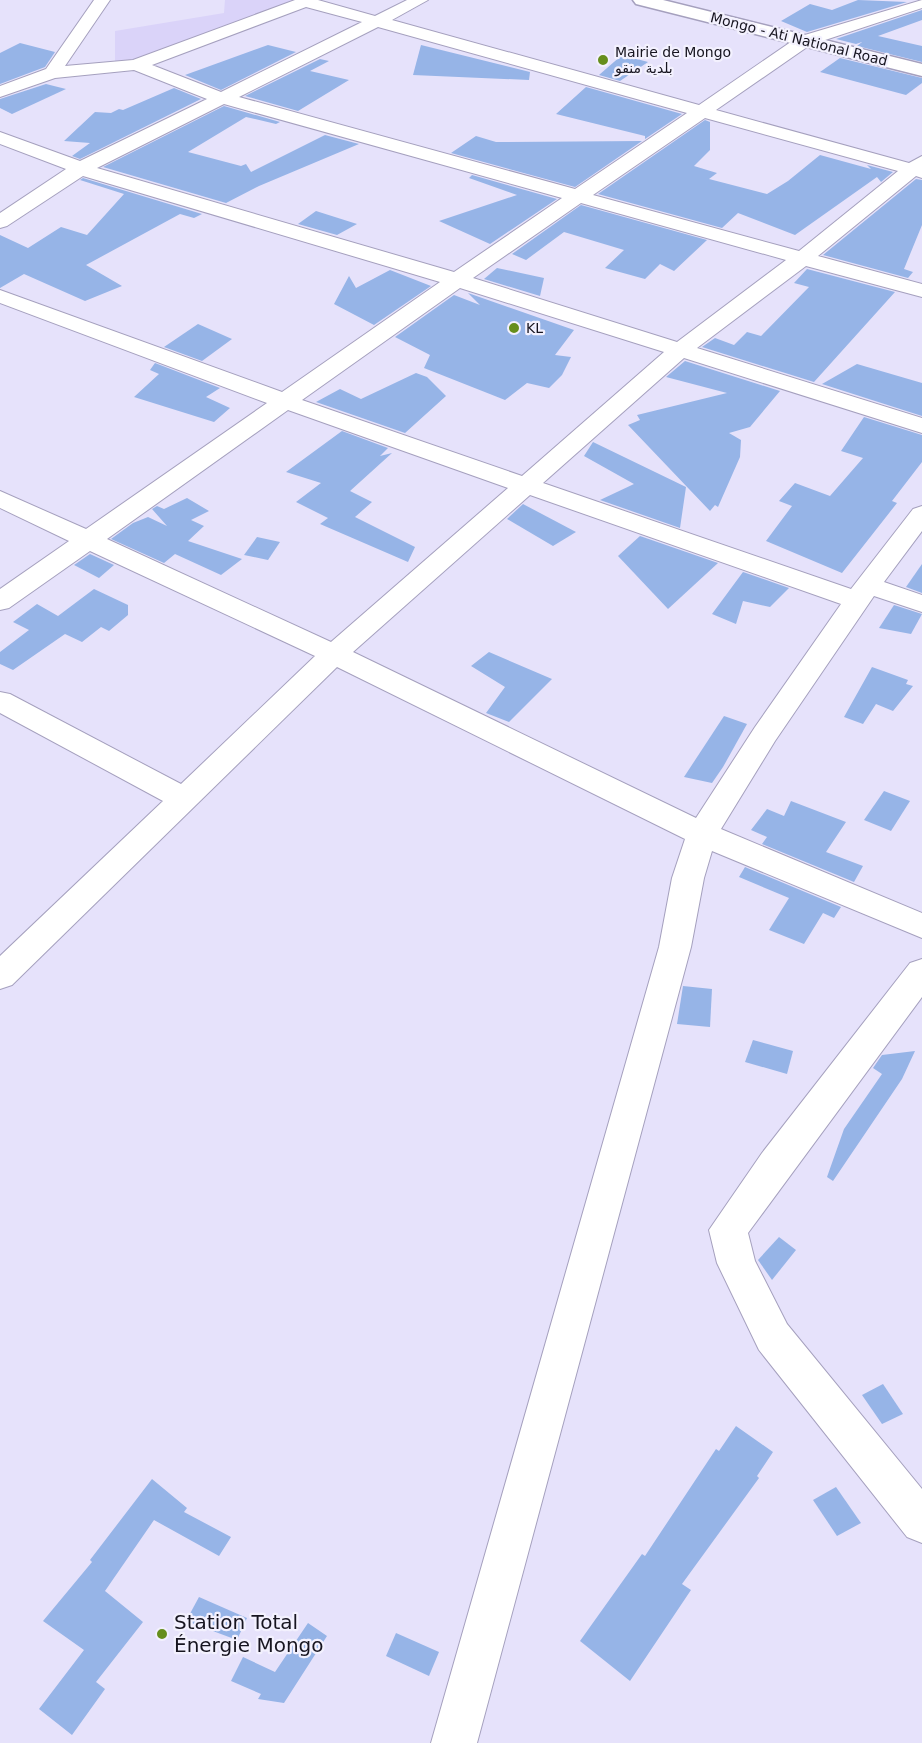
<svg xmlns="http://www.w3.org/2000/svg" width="922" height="1743" font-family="'DejaVu Sans','Noto Sans Arabic',sans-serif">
<rect width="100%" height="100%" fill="#e6e2fb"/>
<path fill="#dad3f9" d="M225,0H303L218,28L201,37L132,61L115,62V31L224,13Z"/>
<g fill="#96b4e7">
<path d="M858,0L907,2L807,32L781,21L810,4L832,10Z"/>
<path d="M922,10V20L878,36L922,46V62L857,46L862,42L856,44L836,39Z"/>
<path d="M20,43L55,52L45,67L0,84V53Z"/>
<path d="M268,45L296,52L221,90L185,75Z"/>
<path d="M421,45L530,72L529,80L413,75Z"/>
<path d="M622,55L648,62L620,81L599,75Z"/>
<path d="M840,58L922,78V83L906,95L820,72Z"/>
<path d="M320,59L329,61L310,71L349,80L298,111L245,96Z"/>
<path d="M46,84L66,89L12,114L0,108V99Z"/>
<path d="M586,87L682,114L645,139V136L556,114Z"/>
<path d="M174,88L201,99L80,159L72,156L90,143L64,141L95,112L111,113L119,109L123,110Z"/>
<path d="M224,106L280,122L276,124L246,117L188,152L241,166L246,164L251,172L325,135L359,144L259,186L226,203L103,167Z"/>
<path d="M705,120L710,122V150L694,166L717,173L709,179L767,194L788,181L820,155L871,169L867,165L893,172L881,182L877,177L795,235L738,213L722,228L598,194Z"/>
<path d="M476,136L496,142L642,141L575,187L451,153Z"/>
<path d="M472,175L557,199L490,244L439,221L517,195L469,178Z"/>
<path d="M83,178L202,214L194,218L180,214L86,265L122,286L85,301L24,274L0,288V235L28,248L61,227L87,235L124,194L80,180Z"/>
<path d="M916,179L922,180V225L904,269L913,272L908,278L823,255Z"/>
<path d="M581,205L707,240L674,271L660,264L645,279L605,268L624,250L564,232L526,260L512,254Z"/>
<path d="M316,211L357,224L337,235L298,224Z"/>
<path d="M497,268L544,278L540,296L484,279Z"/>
<path d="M807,269L895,292L814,382L702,347L715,338L734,345L747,332L761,336L809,287L794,283Z"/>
<path d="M390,270L431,286L374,325L334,304L349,276L356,288Z"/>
<path d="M468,293L574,330L555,355L571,357L562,375L549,388L527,383L505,400L424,368L430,355L395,337L454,295L480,305Z"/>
<path d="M198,324L232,339L202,361L164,347Z"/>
<path d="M685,361L780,391L750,427L729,433L741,440L740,457L718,507L715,505L710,511L628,425L640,420L637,415L727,393L666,377Z"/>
<path d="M155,363L220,388L206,397L230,408L214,422L134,397L159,374L150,370Z"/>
<path d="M857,364L922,383V416L822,384Z"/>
<path d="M416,373L427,377L446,396L405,433L316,402L340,389L361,399Z"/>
<path d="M864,417L922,435V462L892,501L897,503L842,573L766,541L792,506L779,501L795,483L830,496L863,458L841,451Z"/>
<path d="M342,431L388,448L380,456L392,453L350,491L372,502L355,517L415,547L408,562L320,524L328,518L296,502L321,483L286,472Z"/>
<path d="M593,442L686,487L680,528L600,500L634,484L584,456Z"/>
<path d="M187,498L209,511L191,520L204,526L188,541L242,559L221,575L175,554L164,563L111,539L133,523L148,517L167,526L152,509L157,506L164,509Z"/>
<path d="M523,504L576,532L553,546L507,519Z"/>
<path d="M640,536L718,563L668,609L618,556Z"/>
<path d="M257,537L280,542L268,560L244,555Z"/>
<path d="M90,554L114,565L99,578L74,565Z"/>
<path d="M922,564V593L906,587Z"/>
<path d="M743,572L789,588L770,607L743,601L736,624L712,614Z"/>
<path d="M94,589L128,605V615L109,631L101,627L82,642L65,634L13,670L0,664V652L29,630L13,622L37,604L58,616Z"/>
<path d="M894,605L922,614L911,634L879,628Z"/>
<path d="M489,652L552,679L509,722L486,713L505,687L471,666Z"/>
<path d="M872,667L908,680L906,684L913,686L893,711L876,704L863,724L844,717Z"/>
<path d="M724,716L747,724L723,767L712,783L684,777Z"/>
<path d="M884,791L910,801L891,831L864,820Z"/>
<path d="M791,801L846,822L826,852L863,866L854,882L762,844L767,837L751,830L767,809L784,816Z"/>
<path d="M745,867L841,907L834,918L823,913L804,944L769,930L789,898L739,877Z"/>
<path d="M683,986L712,989L710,1027L677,1024Z"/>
<path d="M753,1040L793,1051L787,1074L745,1062Z"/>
<path d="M915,1051L902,1079L833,1181L827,1177L844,1129L882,1074L873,1068L882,1055Z"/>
<path d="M779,1237L796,1250L772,1280L758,1260Z"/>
<path d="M883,1384L903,1414L882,1424L862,1395Z"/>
<path d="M736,1426L773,1452L757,1476L759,1478L682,1584L691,1590L630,1681L580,1641L642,1554L645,1556L716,1449L719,1451Z"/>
<path d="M152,1479L187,1508L184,1512L231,1537L219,1556L154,1520L105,1591L143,1622L96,1682L105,1689L72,1735L39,1709L84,1650L43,1621L92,1562L90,1560Z"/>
<path d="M836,1487L861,1523L837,1536L813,1500Z"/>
<path d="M199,1597L247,1618L237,1640L186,1621Z"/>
<path d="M308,1623L327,1636L284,1703L258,1699L261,1694L231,1681L243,1657L275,1672Z"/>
<path d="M396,1633L439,1652L429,1676L386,1656Z"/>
</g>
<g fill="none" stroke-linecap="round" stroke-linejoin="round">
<defs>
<g id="street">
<path d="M94,0H110L65,66L133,60L295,0H318L375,16L407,0H428L392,20L699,105L798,37L922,0V8L810,45L716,110L909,163L922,156V178L916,176L818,256L922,284V297L806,266L697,348L922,418V433L684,358L543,483L851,589L913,509L922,506V531L884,582L922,595V612L874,596L775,741L721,829L922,913V938L712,851L704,878L691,947L477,1743H431L659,947L672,878L685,839L337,667L12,985L0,989V956L163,801L0,713V692L10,694L181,784L315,656L90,551L9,608L0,610V589L69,541L0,508V491L86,529L267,403L0,303V290L282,392L440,282L83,176L7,226L0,228V213L66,169L0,144V132L80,161L207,99L134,70L55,78L0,97V86L46,69ZM306,7L362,22L221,92L152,65ZM378,27L687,113L575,189L239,97ZM224,104L562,198L454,272L97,168ZM705,118L898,171L799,251L593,195ZM581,203L786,260L677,342L473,278ZM460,288L664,352L522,476L302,400ZM288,410L508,488L331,642L107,539ZM530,495L841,604L755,727L696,818L353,652Z"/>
<path d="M922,959V997L748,1233L755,1261L787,1324L922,1489V1543L907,1537L759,1350L717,1263L709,1230L762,1153L910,963Z"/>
</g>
<path id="secondary" d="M633,0H663L922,64V76L636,4Z"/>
</defs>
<use href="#street" stroke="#a5a0be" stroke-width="2"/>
<use href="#secondary" stroke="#a5a0be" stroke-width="3"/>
<use href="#street" fill="#fff" fill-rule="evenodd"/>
<use href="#secondary" fill="#fff" fill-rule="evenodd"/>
</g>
<g fill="#668e1c" stroke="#f3f1fe" stroke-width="2">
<circle cx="603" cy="60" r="6"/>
<circle cx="514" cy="328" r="6"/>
<circle cx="162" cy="1634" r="6"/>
</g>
<g text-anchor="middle" stroke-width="4.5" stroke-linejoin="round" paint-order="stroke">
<g font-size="14" fill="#171520" stroke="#f3f1fe">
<text transform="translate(799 39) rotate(14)" y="5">Mongo - Ati National Road</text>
</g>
<g font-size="14" fill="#171520" stroke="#f3f1fe" text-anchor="start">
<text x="615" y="57">Mairie de Mongo<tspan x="615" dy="16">بلدية منقو</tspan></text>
<text x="526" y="333">KL</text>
</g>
<g font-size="20" fill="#171520" stroke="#f3f1fe" text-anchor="start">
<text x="174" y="1629">Station Total<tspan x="174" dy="23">Énergie Mongo</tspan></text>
</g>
</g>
</svg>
